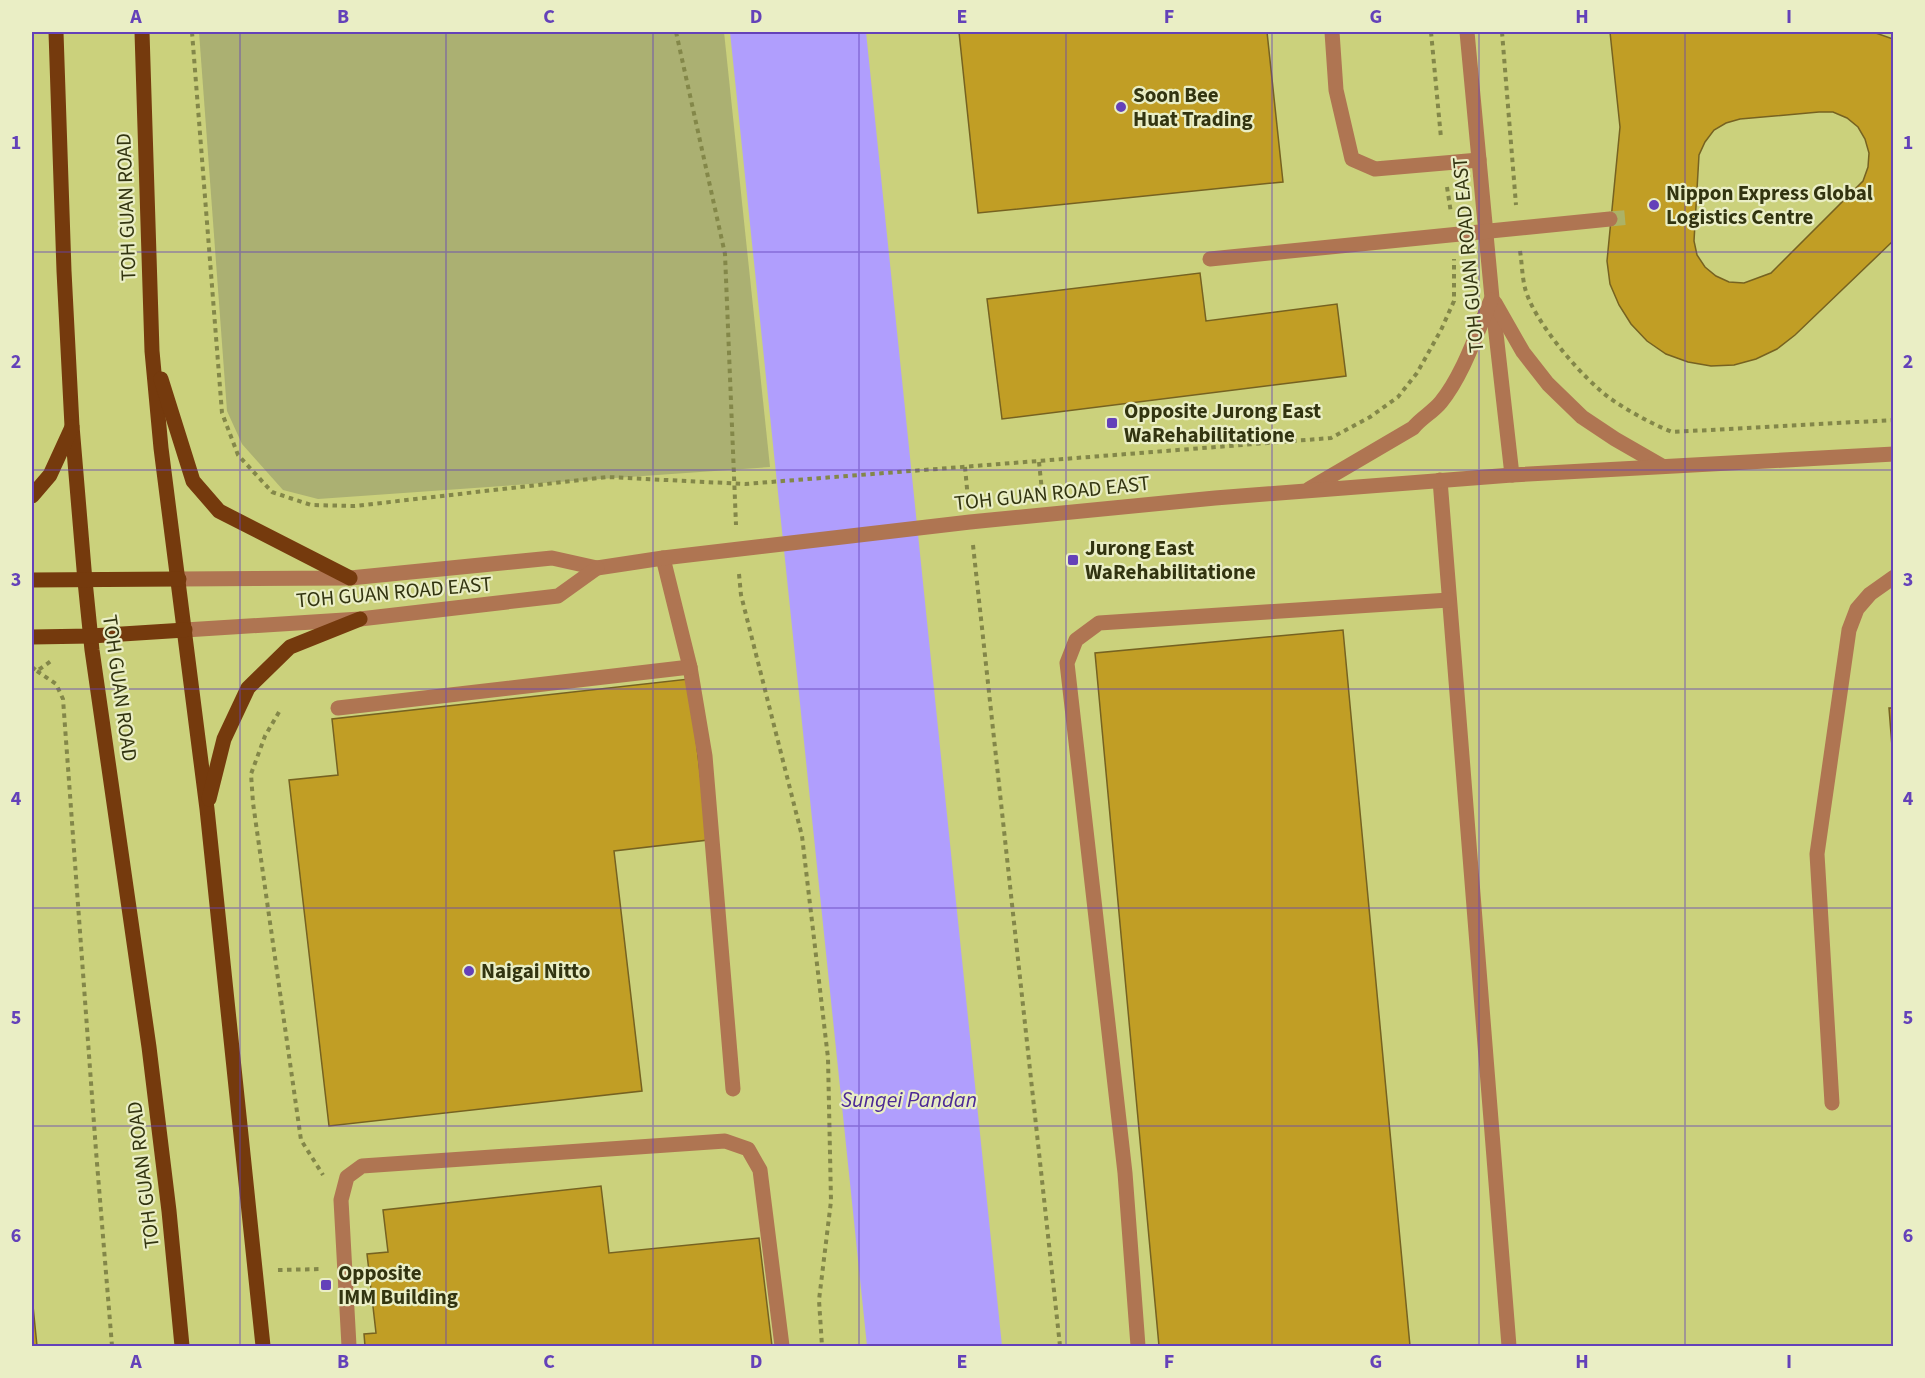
<svg xmlns="http://www.w3.org/2000/svg" width="1925" height="1378" font-family="'Source Sans 3',sans-serif">
<rect width="100%" height="100%" fill="#cbd17c"/>
<path fill="#abb072" d="M199,32H724L770,467L318,499L283,490L242,444L227,411Z"/>
<path fill="#b09efd" d="M730,32H866L1002,1346H867Z"/>
<g fill="#c19e25" stroke="#766221" stroke-width="1.5" fill-rule="evenodd">
<path d="M959,32H1267L1283,182L978,213Z"/>
<path d="M1610,32H1873L1893,39L1894,240L1795,335L1777,349L1756,359L1734,365L1711,366L1688,362L1666,354L1647,341L1631,324L1619,305L1610,284L1607,261L1620,127ZM1819,112H1833L1847,118L1858,127L1865,139L1869,153L1868,167L1863,181L1771,273L1744,283L1729,282L1716,276L1705,267L1697,255L1694,241L1699,155L1705,142L1714,130L1726,123L1740,119Z"/>
<path d="M1200,273L1206,321L1337,304L1346,376L1002,419L987,299Z"/>
<path d="M1343,630L1410,1346H1159L1095,653Z"/>
<path d="M689,679L708,840L614,851L642,1091L329,1126L289,780L338,775L332,719Z"/>
<path d="M1889,708H1894V772Z"/>
<path d="M601,1186L609,1253L759,1238L772,1346H365L364,1334L376,1333L367,1254L388,1252L383,1210Z"/>
<path d="M32,1296L37,1346H32Z"/>
</g>
<g fill="none" stroke-linecap="round" stroke-linejoin="round">
<path stroke="#acb266" stroke-width="15" stroke-dasharray="15 8" stroke-linecap="butt" d="M1610,219L1632,217"/>
<g stroke="#838749" stroke-width="4" stroke-dasharray="4.5 4.5" stroke-linecap="butt">
<path d="M192,32L222,413L238,455L272,492L311,505L355,506L607,477L745,484L1331,438L1370,417L1398,397L1417,373L1441,330L1454,301V259"/>
<path d="M676,32L725,254L736,525"/>
<path d="M1431,32L1441,138"/>
<path d="M1502,32L1516,205"/>
<path d="M1447,187L1451,213"/>
<path d="M1520,251C1522,263 1522,276 1525,288C1533,321 1583,379 1611,399C1630,412 1650,423 1672,432L1894,420"/>
<path d="M1039,462L1042,491"/>
<path d="M965,467L968,499"/>
<path d="M973,545L1060,1346"/>
<path d="M739,574L741,595L802,836L828,1058L831,1201L819,1300L822,1346"/>
<path d="M32,667L37,671L51,661"/>
<path d="M37,671L56,684L63,699L96,1151L112,1346"/>
<path d="M279,712L265,736L251,774L253,803L301,1140L323,1175"/>
<path d="M278,1270L322,1269"/>
</g>
<g stroke="#af7552" stroke-width="15">
<path d="M1332,32L1336,90L1352,159L1375,169L1479,160"/>
<path d="M1467,32L1492,298L1512,475"/>
<path d="M1210,259L1610,219"/>
<path d="M1495,303L1523,352L1548,384L1582,417L1615,439L1662,466"/>
<path d="M1440,480L1509,1346"/>
<path d="M1309,489L1413,428C1421,418 1433,412 1441,402C1463,375 1477,332 1491,300"/>
<path d="M663,558L690,667L705,756L733,1089"/>
<path d="M179,579L350,578L552,558L597,568L663,558L970,522L1215,498L1512,475L1894,454"/>
<path d="M185,630L360,619L558,596L597,568"/>
<path d="M338,708L690,667"/>
<path d="M1832,1103L1817,854L1849,630L1857,609L1870,594L1894,577"/>
<path d="M349,1346L341,1200L347,1177L362,1166L725,1141L748,1149L760,1170L782,1346"/>
<path d="M1138,1346L1125,1173L1067,663L1076,640L1099,623L1449,600"/>
</g>
<g stroke="#753a0d" stroke-width="15">
<path d="M56,32L64,271L72,426L85,581L92,650L149,1047L169,1211L182,1346"/>
<path d="M142,32L152,351L161,448L207,809L263,1346"/>
<path d="M161,379L193,481L219,511L350,578"/>
<path d="M32,496L50,475L72,427"/>
<path d="M32,580L179,579"/>
<path d="M32,637L91,636L185,630"/>
<path d="M209,799L224,739L248,688L290,647L360,619"/>
</g>
</g>
<path fill="none" stroke="#6441b9" stroke-width="1.5" stroke-opacity="0.55" d="M240,32V1346M446,32V1346M653,32V1346M859,32V1346M1066,32V1346M1272,32V1346M1479,32V1346M1685,32V1346M32,252H1894M32,470H1894M32,689H1894M32,908H1894M32,1126H1894"/>
<g fill="#6441b9" stroke="#eaeec5" stroke-width="2">
<circle cx="1121" cy="107" r="6"/>
<circle cx="1654" cy="205" r="6"/>
<rect x="1106" y="417" width="12" height="12" rx="3"/>
<rect x="1067" y="554" width="12" height="12" rx="3"/>
<circle cx="469" cy="971" r="6"/>
<rect x="320" y="1279" width="12" height="12" rx="3"/>
</g>
<g text-anchor="middle" stroke-width="4.5" stroke-linejoin="round" paint-order="stroke">
<g font-size="21" font-weight="bold" fill="#323410" stroke="#eaeec5" text-anchor="start">
<text x="1133" y="102">Soon Bee<tspan x="1133" dy="24">Huat Trading</tspan></text>
<text x="1666" y="200">Nippon Express Global<tspan x="1666" dy="24">Logistics Centre</tspan></text>
<text x="1124" y="418">Opposite Jurong East<tspan x="1124" dy="24">WaRehabilitatione</tspan></text>
<text x="1085" y="555">Jurong East<tspan x="1085" dy="24">WaRehabilitatione</tspan></text>
<text x="481" y="978">Naigai Nitto</text>
<text x="338" y="1280">Opposite<tspan x="338" dy="24">IMM Building</tspan></text>
</g>
<g font-size="21" fill="#323410" stroke="#eaeec5">
<text transform="translate(126 207) rotate(-92)" y="7">TOH GUAN ROAD</text>
<text transform="translate(1468 255) rotate(-95)" y="7">TOH GUAN ROAD EAST</text>
<text transform="translate(1052 493) rotate(-6)" y="7">TOH GUAN ROAD EAST</text>
<text transform="translate(394 592) rotate(-5)" y="7">TOH GUAN ROAD EAST</text>
<text transform="translate(120 688) rotate(82)" y="7">TOH GUAN ROAD</text>
<text transform="translate(143 1175) rotate(-97)" y="7">TOH GUAN ROAD</text>
</g>
<g font-size="22" font-style="italic" fill="#4c2995" stroke="#eaeec5">
<text x="909" y="1107">Sungei Pandan</text>
</g>
</g>
<rect width="1925" height="1378" fill="none" stroke="#eaeec5" stroke-width="66"/>
<rect x="33" y="33" width="1859" height="1312" fill="none" stroke="#6441b9" stroke-width="2"/>
<g font-size="20" text-anchor="middle" font-weight="bold" fill="#6441b9">
<text x="136" y="23">A</text>
<text x="343" y="23">B</text>
<text x="549" y="23">C</text>
<text x="756" y="23">D</text>
<text x="962" y="23">E</text>
<text x="1169" y="23">F</text>
<text x="1376" y="23">G</text>
<text x="1582" y="23">H</text>
<text x="1789" y="23">I</text>
<text x="16" y="149">1</text>
<text x="1908" y="149">1</text>
<text x="16" y="368">2</text>
<text x="1908" y="368">2</text>
<text x="16" y="586">3</text>
<text x="1908" y="586">3</text>
<text x="16" y="805">4</text>
<text x="1908" y="805">4</text>
<text x="16" y="1024">5</text>
<text x="1908" y="1024">5</text>
<text x="16" y="1242">6</text>
<text x="1908" y="1242">6</text>
<text x="136" y="1368">A</text>
<text x="343" y="1368">B</text>
<text x="549" y="1368">C</text>
<text x="756" y="1368">D</text>
<text x="962" y="1368">E</text>
<text x="1169" y="1368">F</text>
<text x="1376" y="1368">G</text>
<text x="1582" y="1368">H</text>
<text x="1789" y="1368">I</text>
</g>
</svg>
